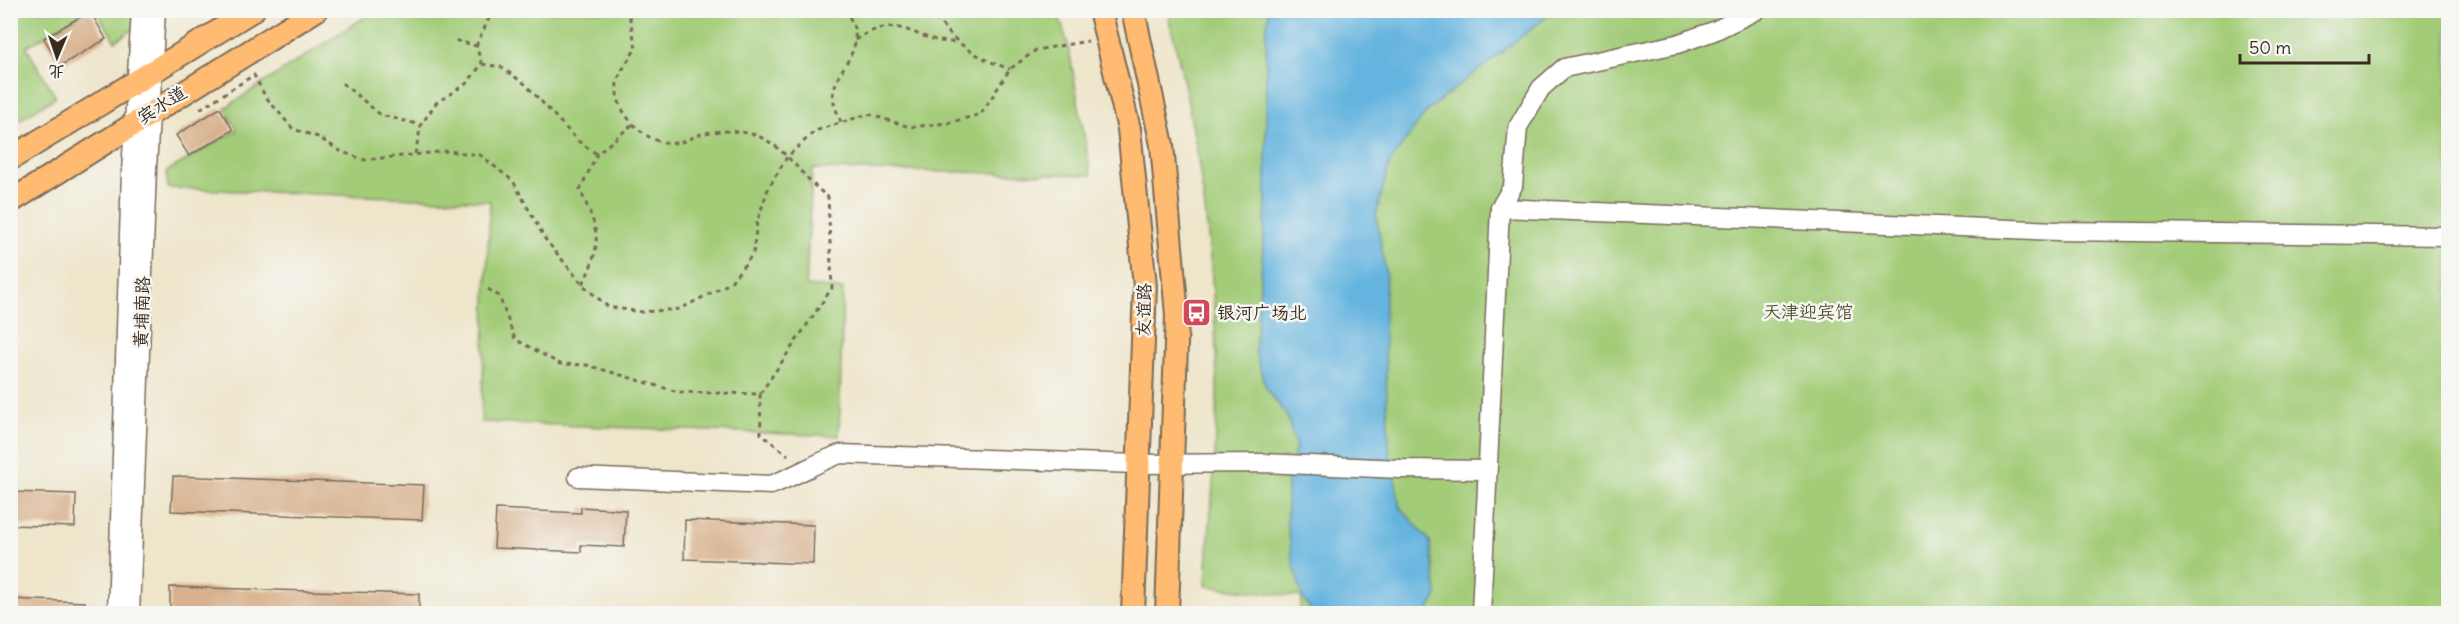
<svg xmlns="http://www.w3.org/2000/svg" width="2459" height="624" font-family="Delius,'LXGW WenKai TC',sans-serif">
<rect width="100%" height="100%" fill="#f6f6f2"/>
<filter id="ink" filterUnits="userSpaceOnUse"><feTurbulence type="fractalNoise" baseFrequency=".0167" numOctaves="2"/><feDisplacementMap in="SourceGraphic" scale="12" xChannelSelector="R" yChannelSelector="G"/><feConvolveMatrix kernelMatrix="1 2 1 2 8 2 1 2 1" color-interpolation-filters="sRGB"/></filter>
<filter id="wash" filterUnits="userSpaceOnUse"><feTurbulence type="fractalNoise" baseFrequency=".008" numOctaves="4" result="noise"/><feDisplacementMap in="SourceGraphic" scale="24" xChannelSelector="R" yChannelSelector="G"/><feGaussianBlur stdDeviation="1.35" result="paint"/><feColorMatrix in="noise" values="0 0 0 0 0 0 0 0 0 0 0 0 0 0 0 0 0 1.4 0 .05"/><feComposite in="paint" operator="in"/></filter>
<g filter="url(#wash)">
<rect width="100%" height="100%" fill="#eee5ca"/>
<g fill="#a3cc78" stroke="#6f7b4b" stroke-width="1.5">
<path d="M11,10L87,11L26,47L56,97L11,125Z"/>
<path d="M96,11H163L115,41Z"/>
<path d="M1057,11L1068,44L1091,175L812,169L806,286L843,289L839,436L481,422L490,201L168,188L166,172L237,130L225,108L374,11Z"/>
<path d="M1167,11H2448V613L1299,614L1302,597L1206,586C1209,519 1218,452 1217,385C1215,260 1199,132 1167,11Z"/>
</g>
<path fill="#65b4df" stroke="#506f7e" stroke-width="1.5" d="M1269,11H1554L1428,110L1390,162L1376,215L1386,274L1384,328L1389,446L1400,507L1430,541L1437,595L1427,613H1313L1302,597L1293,561L1287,523V483L1296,446L1287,416L1266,388L1255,351L1266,208V32Z"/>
<g id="blocks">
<g fill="#d8b28f">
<path d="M90,11L106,39L60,66L44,38Z"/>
<path d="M220,108L233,130L189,156L176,135Z"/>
<path d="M173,476L424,485L422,520L171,511Z"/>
<path d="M10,492L76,494L75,527L10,525Z"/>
<path d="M581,507L626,510L624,547L581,545V552L494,548L496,509L581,513Z"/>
<path d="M685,520L814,525L813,564L684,559Z"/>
<path d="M170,587L419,594V614H170Z"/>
<path d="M10,599L85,602V614H10Z"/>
</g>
</g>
</g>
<g filter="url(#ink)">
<use href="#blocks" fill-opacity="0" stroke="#7a6b5a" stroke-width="1.5"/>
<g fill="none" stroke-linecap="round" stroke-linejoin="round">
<defs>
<g id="minor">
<path d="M1500,208L1513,186L1518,127L1541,88L1564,68L1677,44L1714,31L1757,10"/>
<path d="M578,477L771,485C795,476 816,463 840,454L1138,464L1263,463L1401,469L1487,470"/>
<path d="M117,614L131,172L141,10"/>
<path d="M130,614L147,169L156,10"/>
<path d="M1481,614L1500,208L2058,231L2448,236"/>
</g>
<g id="major">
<path d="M1100,10L1129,129L1145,286L1133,614"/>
<path d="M1133,10L1162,145L1177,315L1167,614"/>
<path d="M10,159L253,10"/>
<path d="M10,202L316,10"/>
</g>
</defs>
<use href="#minor" stroke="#7a6b5a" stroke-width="21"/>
<use href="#major" stroke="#7a6b5a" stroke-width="26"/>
<g stroke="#7a6b5a" stroke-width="3" stroke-dasharray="4.5 4.5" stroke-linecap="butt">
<path d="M931,10C954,44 973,56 1010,69"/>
<path d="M855,40C903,9 913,44 957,42"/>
<path d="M476,46L491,14L496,10"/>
<path d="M482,64L501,67L525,84L578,141L597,154"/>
<path d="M342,83L381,115L421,125"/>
<path d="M200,109L254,75L265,96L293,129L318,137L342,152L365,160L448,151L480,155L513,181L545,239L583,285L608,307L642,312L680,309L730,283L753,254L757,222L768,189L787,157L815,131L868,114L910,127L948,123L981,114L1010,69L1036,50L1088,41"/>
<path d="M841,122C838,114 832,102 833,94C838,62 872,49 845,10"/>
<path d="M415,154L421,125L436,103L467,83L482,64L476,46L454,40"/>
<path d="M583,284C603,242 599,231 580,190L597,154L633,124"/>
<path d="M488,289L499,296L515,339L560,364L587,365L678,392L760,394L832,288L828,197C803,179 785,145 755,135C739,130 717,130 701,134C693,137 683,143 675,143C647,146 613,112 617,84C619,72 630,58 636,48L628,10"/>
<path d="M760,394L761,434L788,455"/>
</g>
<use href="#minor" stroke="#fff" stroke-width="18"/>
<use href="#major" stroke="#ffbb71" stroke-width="22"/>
</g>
</g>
<defs>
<symbol id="bus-square" viewBox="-11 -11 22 22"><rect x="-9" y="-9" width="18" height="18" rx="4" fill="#d1495b" stroke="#f6f6f2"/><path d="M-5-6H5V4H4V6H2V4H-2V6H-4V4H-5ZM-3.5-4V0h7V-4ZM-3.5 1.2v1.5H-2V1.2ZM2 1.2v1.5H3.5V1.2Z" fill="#fff"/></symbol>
</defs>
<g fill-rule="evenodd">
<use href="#bus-square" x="1180" y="296" width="33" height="33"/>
</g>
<g text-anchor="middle" stroke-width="5" stroke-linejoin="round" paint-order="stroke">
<g font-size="18" fill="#3b2a1e" stroke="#f6f6f2">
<text transform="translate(162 105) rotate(-32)" y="6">宾水道</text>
<text transform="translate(1144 310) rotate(-89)" y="6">友谊路</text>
<text transform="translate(142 312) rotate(-88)" y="6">黄埔南路</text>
</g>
<g font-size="18" fill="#555234" stroke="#f6f6f2">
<text x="1808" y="318">天津迎宾馆</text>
</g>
<g font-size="18" fill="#3b2a1e" stroke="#f6f6f2" text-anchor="start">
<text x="1217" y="319">银河广场北</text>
</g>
</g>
<rect width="2459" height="624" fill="none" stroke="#f6f6f2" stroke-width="36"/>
<g transform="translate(57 57) rotate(182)" stroke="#f6f6f2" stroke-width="4.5" paint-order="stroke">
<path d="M0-4.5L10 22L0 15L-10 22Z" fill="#3b2a1e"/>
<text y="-9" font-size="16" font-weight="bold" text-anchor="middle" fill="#3b2a1e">北</text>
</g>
<path d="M2240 54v9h129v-9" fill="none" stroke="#3b2a1e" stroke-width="3"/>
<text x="2249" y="54" font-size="18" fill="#3b2a1e" stroke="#f6f6f2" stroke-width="4.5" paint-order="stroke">50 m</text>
</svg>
